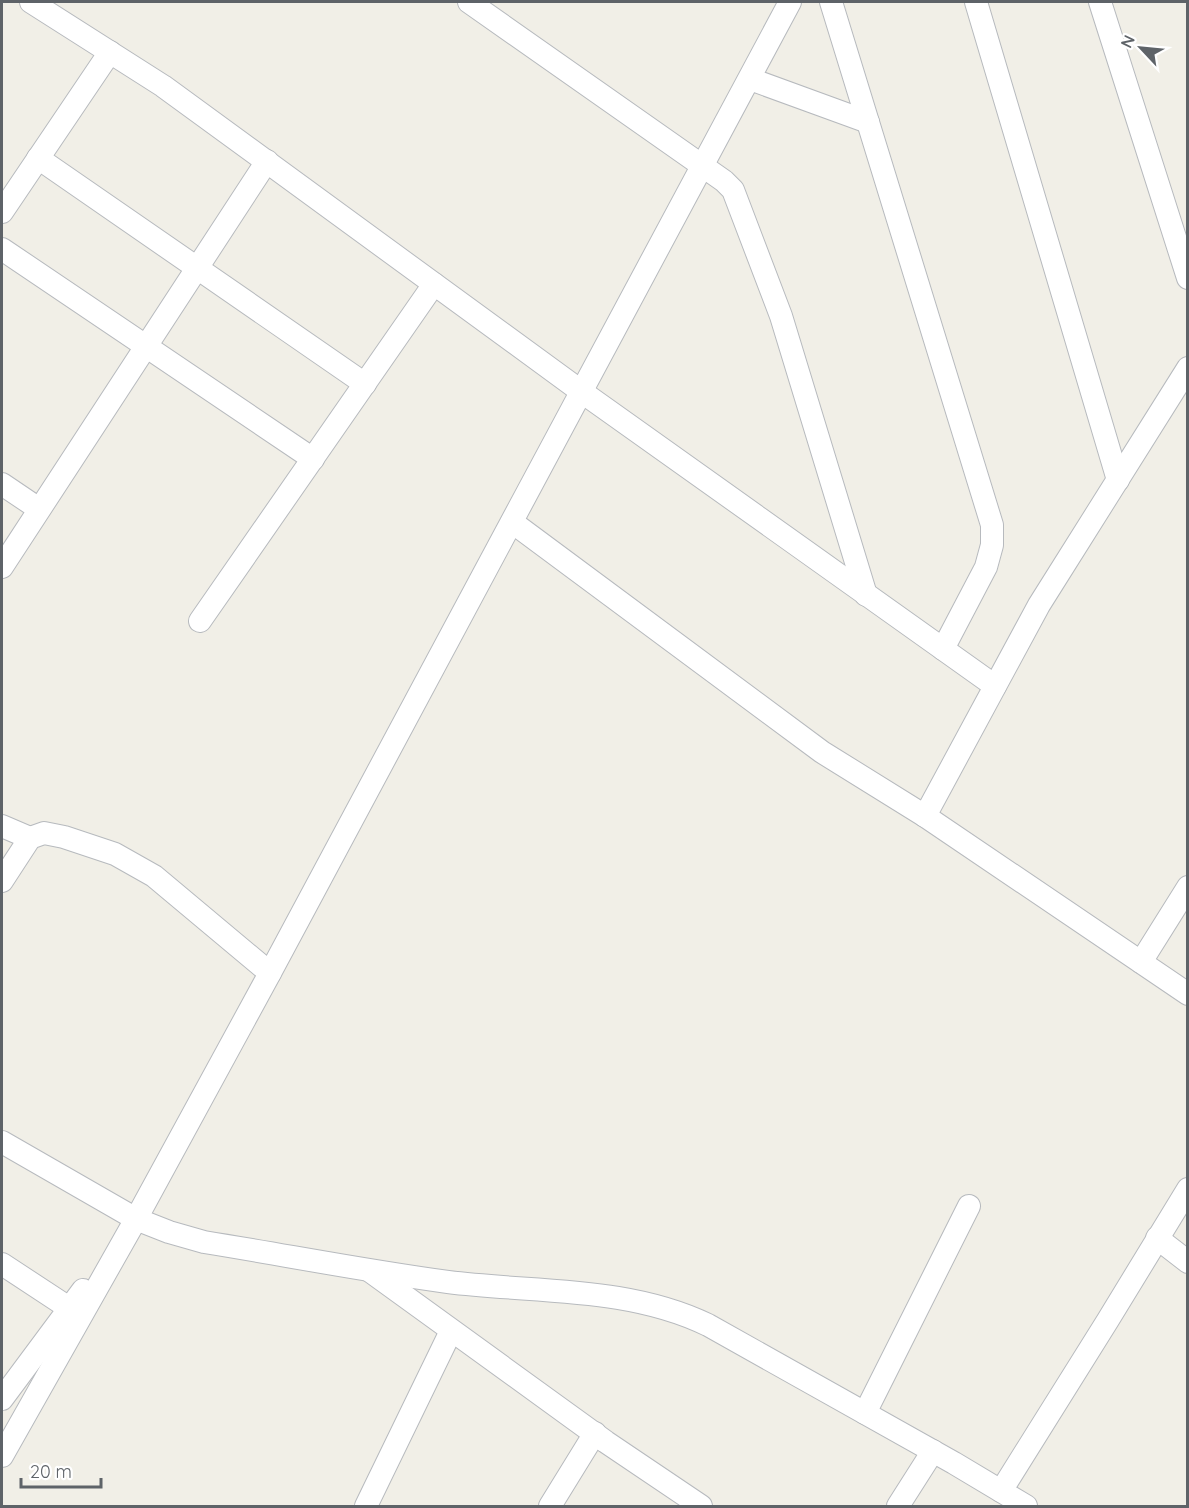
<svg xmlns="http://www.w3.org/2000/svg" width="1189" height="1508" font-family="Quicksand,sans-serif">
<rect width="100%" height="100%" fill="#f1efe7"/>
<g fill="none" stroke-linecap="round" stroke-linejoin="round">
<defs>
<g id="street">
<path d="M31,2L163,86L582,392L995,686"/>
<path d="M469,2L724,181L733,190L781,316L866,595"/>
<path d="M831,2L992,525V545L986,567L943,649"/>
<path d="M976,2L1118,480"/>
<path d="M1100,2L1188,278"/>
<path d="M750,79L868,122"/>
<path d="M38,158L365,384"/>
<path d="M2,212L110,52"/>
<path d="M2,249L313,459"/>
<path d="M2,484L39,509"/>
<path d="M512,522L822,752L925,816L1188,994"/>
<path d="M2,567L267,161"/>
<path d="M200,621L434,284"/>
<path d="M925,816L1039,605L1188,368"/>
<path d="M2,826L30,838"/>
<path d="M2,881L30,838L44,833L64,837L115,854L154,876L270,973"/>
<path d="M1141,962L1188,887"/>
<path d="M2,1142L136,1219L169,1232L204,1242C285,1255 366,1271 448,1282C535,1293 628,1286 708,1325L954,1463L1026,1506"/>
<path d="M1157,1238L1188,1262"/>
<path d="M2,1264L69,1308"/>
<path d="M370,1271L606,1442L701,1506"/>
<path d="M2,1399L83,1290"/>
<path d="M865,1413L969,1206"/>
<path d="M2,1456L136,1219L270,973L790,2"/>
<path d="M1001,1491L1108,1320L1188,1189"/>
<path d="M366,1506L451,1331"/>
<path d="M550,1506L595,1433"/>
<path d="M898,1506L933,1451"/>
</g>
</defs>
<use href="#street" stroke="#b7babe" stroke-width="24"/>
<use href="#street" stroke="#fff" stroke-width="22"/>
</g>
<rect width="1189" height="1508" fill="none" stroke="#5e6368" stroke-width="6"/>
<g transform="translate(1141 48) rotate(296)" stroke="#ffffff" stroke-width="4.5" paint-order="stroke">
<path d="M0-4.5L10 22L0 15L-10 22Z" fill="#5e6368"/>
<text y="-9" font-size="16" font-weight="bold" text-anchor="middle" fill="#5e6368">N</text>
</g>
<path d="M21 1478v9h80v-9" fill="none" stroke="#5e6368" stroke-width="3"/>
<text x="30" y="1478" font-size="18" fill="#5e6368" stroke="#ffffff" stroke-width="4.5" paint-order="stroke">20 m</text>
</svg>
